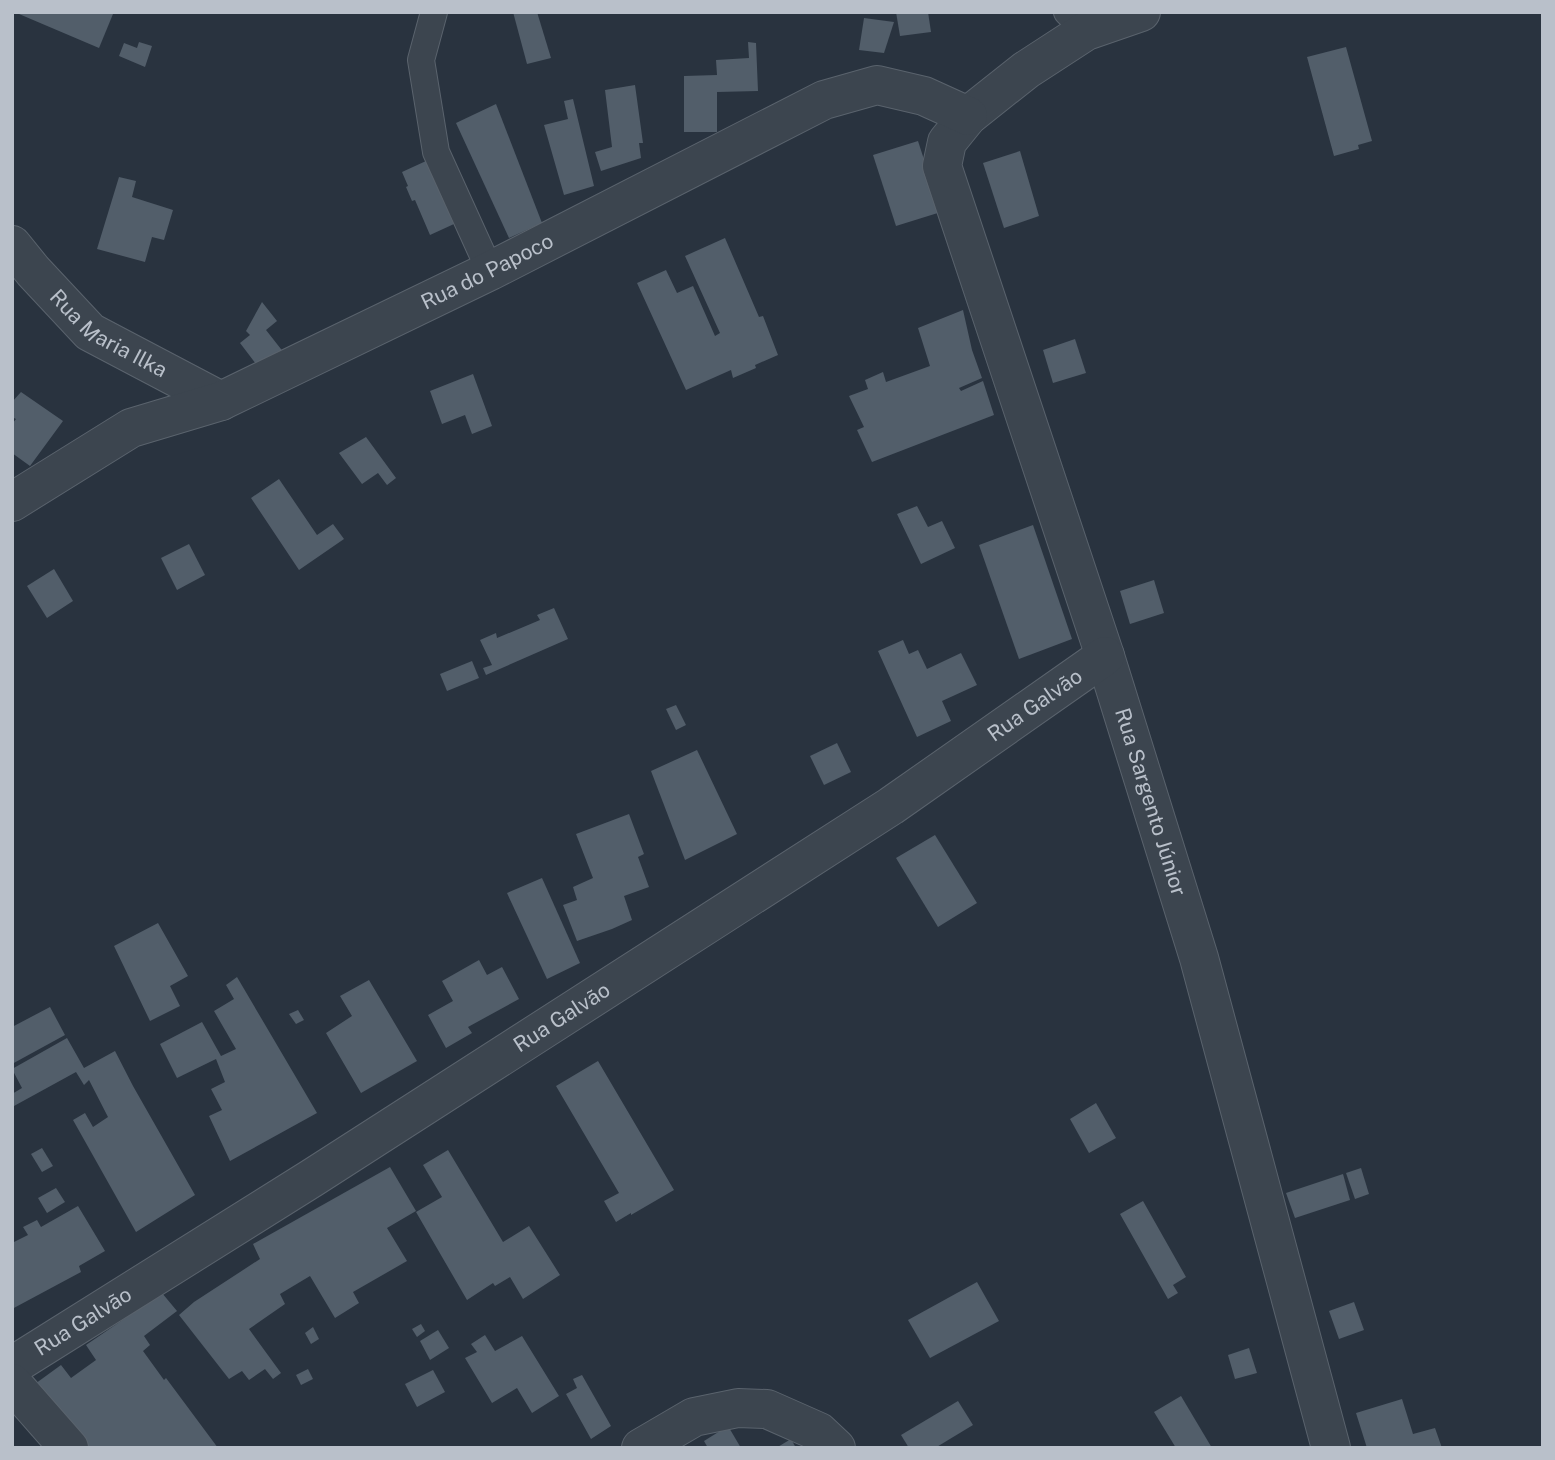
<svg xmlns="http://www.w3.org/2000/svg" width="1555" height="1460" font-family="'Public Sans',sans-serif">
<rect width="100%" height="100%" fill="#29333f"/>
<g fill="#525e6a">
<path d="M20,12H109L113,14L99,48L19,14Z"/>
<path d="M513,12H537L551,58L527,64Z"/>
<path d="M896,12H928L931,32L900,36Z"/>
<path d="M864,18L894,22L884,53L859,50Z"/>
<path d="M139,42L152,46L145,67L119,56L124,43L137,48Z"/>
<path d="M748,42L756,43L758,91L717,92V132H684V76L717,75L716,60L749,58Z"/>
<path d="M1346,47L1372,141L1358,145L1359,149L1334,156L1307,57Z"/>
<path d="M635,85L643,143H639L641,158L601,171L595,152L612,147L605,90Z"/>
<path d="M573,99L594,186L564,195L544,125L568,119L564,101Z"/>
<path d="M496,104L542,223L509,238L456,123Z"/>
<path d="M918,141L941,212L896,226L873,155Z"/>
<path d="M1020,151L1039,216L1004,228L983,163Z"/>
<path d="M426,161L454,224L430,235L415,200L412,201L406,187L408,186L402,172Z"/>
<path d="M119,177L136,181L132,197L173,210L164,240L152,237L145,262L97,249Z"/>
<path d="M725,238L759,317L763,316L778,355L755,365L756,368L733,378L731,370L686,390L637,283L666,270L677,293L693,286L715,336L720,333L685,256Z"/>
<path d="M262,302L277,321L266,330L288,358L265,376L240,343L250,335L246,331Z"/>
<path d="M963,310L972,350L982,378L959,388L961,391L983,381L994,415L872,462L857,430L864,427L849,396L868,389L865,380L883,372L886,382L930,366L918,328Z"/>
<path d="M1075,339L1086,373L1053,383L1043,350Z"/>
<path d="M473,374L492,426L472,434L465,415L442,424L430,391Z"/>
<path d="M21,392L63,421L30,466L12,453V424L16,419L12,417V402Z"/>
<path d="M366,437L396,478L387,485L378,473L362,484L339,453Z"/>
<path d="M279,479L317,535L333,524L344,539L299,570L251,498Z"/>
<path d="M917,506L928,527L942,521L955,548L921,564L897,514Z"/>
<path d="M1033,525L1072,639L1019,659L979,545Z"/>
<path d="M189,544L205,575L177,590L161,558Z"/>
<path d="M54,569L73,601L47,618L27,586Z"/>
<path d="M1154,580L1164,613L1130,624L1120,591Z"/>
<path d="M554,608L568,639L486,675L483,668L492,665L480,640L496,633L497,638L540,620L537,615Z"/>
<path d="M903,640L909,654L918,650L927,669L961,653L977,685L942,701L951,721L917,737L878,651Z"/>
<path d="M472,661L479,678L447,691L440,674Z"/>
<path d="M676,705L686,725L676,730L666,709Z"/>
<path d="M837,743L851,772L824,785L810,756Z"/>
<path d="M697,750L737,834L685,860L651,771Z"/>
<path d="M629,814L644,854L638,857L649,887L624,896L632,920L612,929L577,941L563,905L577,900L573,887L593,878L576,834Z"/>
<path d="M935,835L977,903L938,927L896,858Z"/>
<path d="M542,878L580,963L547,979L507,893Z"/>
<path d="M158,923L188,976L170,986L180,1006L150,1021L114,946Z"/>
<path d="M479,960L487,975L502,967L519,999L468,1027L472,1033L446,1048L428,1015L453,1001L442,981Z"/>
<path d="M237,977L317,1113L230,1161L209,1116L222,1110L211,1089L225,1082L216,1059L177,1078L160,1044L202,1022L221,1056L236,1049L214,1011L234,999L226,985Z"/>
<path d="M369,980L417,1061L361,1093L326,1033L352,1016L340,996Z"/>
<path d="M50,1007L65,1035L12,1064V1027Z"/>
<path d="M298,1010L304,1020L296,1024L289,1014Z"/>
<path d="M67,1038L84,1068L115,1051L133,1086L195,1195L136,1232L73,1120L85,1113L93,1127L108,1117L89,1080L84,1085L76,1072L14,1106L12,1103V1094L22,1088L12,1069Z"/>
<path d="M598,1061L674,1190L631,1215V1213L616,1222L604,1201L619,1193L556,1086Z"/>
<path d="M1096,1103L1116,1138L1089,1153L1070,1119Z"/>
<path d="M42,1148L53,1166L42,1172L31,1154Z"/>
<path d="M448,1150L503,1242L529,1226L560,1275L523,1299L510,1277L495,1286L493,1283L467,1300L416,1212L442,1197L423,1165Z"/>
<path d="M390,1167L416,1211L387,1228L407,1261L353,1292L359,1303L335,1318L310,1276L280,1294L285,1304L249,1329L281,1373L273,1379L265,1369L249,1380L242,1371L229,1379L179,1315L194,1302L260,1259L253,1244Z"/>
<path d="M1361,1168L1369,1194L1355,1199L1346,1173Z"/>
<path d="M1343,1174L1350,1200L1295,1218L1286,1193Z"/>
<path d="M56,1188L65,1202L47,1213L38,1198Z"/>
<path d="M1143,1201L1186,1277L1173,1285L1178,1293L1168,1299L1120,1214Z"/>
<path d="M78,1206L105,1251L79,1266L81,1272L12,1309V1243L28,1235L23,1227L37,1220L41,1227Z"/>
<path d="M977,1282L999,1321L930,1358L908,1320Z"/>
<path d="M162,1293L177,1311L144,1336L150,1345L143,1351L164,1380L166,1378L218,1448H80L28,1389L61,1365L71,1378L96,1360L86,1345Z"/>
<path d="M1354,1302L1364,1330L1339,1339L1329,1311Z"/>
<path d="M421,1324L425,1331L417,1337L412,1329Z"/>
<path d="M313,1327L319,1339L311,1344L305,1333Z"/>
<path d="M438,1330L449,1348L430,1360L420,1341Z"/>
<path d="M485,1335L495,1351L522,1336L559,1396L532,1413L517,1388L492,1403L465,1358L477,1352L471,1344Z"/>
<path d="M1249,1348L1257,1373L1235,1379L1228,1355Z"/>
<path d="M308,1369L313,1379L301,1385L296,1375Z"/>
<path d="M433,1370L445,1392L417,1407L405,1384Z"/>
<path d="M582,1375L611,1426L591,1439L566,1394L577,1388L573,1379Z"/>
<path d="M1181,1396L1212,1448H1176L1154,1412Z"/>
<path d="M1402,1399L1413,1434L1435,1428L1442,1448H1367L1356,1413Z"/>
<path d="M958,1401L973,1425L935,1448H909L901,1435Z"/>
<path d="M728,1426L741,1448H708L704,1441Z"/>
<path d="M791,1439L796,1448H776Z"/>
</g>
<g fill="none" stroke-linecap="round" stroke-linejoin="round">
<defs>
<g id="service">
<path d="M434,12L421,60L436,152L490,271"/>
<path d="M1067,12L1086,31"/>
</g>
<g id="minor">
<path id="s1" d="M1141,12L1086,31L1026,70L968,116L947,142L942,166L1105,656L1199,958L1331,1448"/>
<path id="s2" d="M12,245L33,271L90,332L221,401"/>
<path id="s3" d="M12,502L131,428L221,401L490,271L824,100L877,85L924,96L968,116"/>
<path id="s4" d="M12,1366L312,1178L891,806L1105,656"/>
<path d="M12,1383L69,1448"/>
<path d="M641,1448L694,1417L738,1408L767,1409L819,1432L836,1448"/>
</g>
</defs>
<use href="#service" stroke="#5a636d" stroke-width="28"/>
<use href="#minor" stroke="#5a636d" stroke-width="40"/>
<use href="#service" stroke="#3c454f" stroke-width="26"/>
<use href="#minor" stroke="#3c454f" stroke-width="38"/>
</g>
<g text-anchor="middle" stroke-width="5" stroke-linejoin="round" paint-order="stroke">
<g font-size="21" fill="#b9c0ca" stroke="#212a35">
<text dy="7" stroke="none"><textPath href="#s3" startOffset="530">Rua do Papoco</textPath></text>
<text dy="7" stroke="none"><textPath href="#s2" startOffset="133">Rua Maria Ilka</textPath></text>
<text dy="7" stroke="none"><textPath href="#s4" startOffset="1218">Rua Galvão</textPath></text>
<text dy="7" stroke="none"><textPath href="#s1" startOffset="931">Rua Sargento Júnior</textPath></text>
<text dy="7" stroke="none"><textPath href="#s4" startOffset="651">Rua Galvão</textPath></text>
<text dy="7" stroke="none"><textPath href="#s4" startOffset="84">Rua Galvão</textPath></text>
</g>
</g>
<rect width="1555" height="1460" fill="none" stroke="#b9c0ca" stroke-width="28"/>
</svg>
